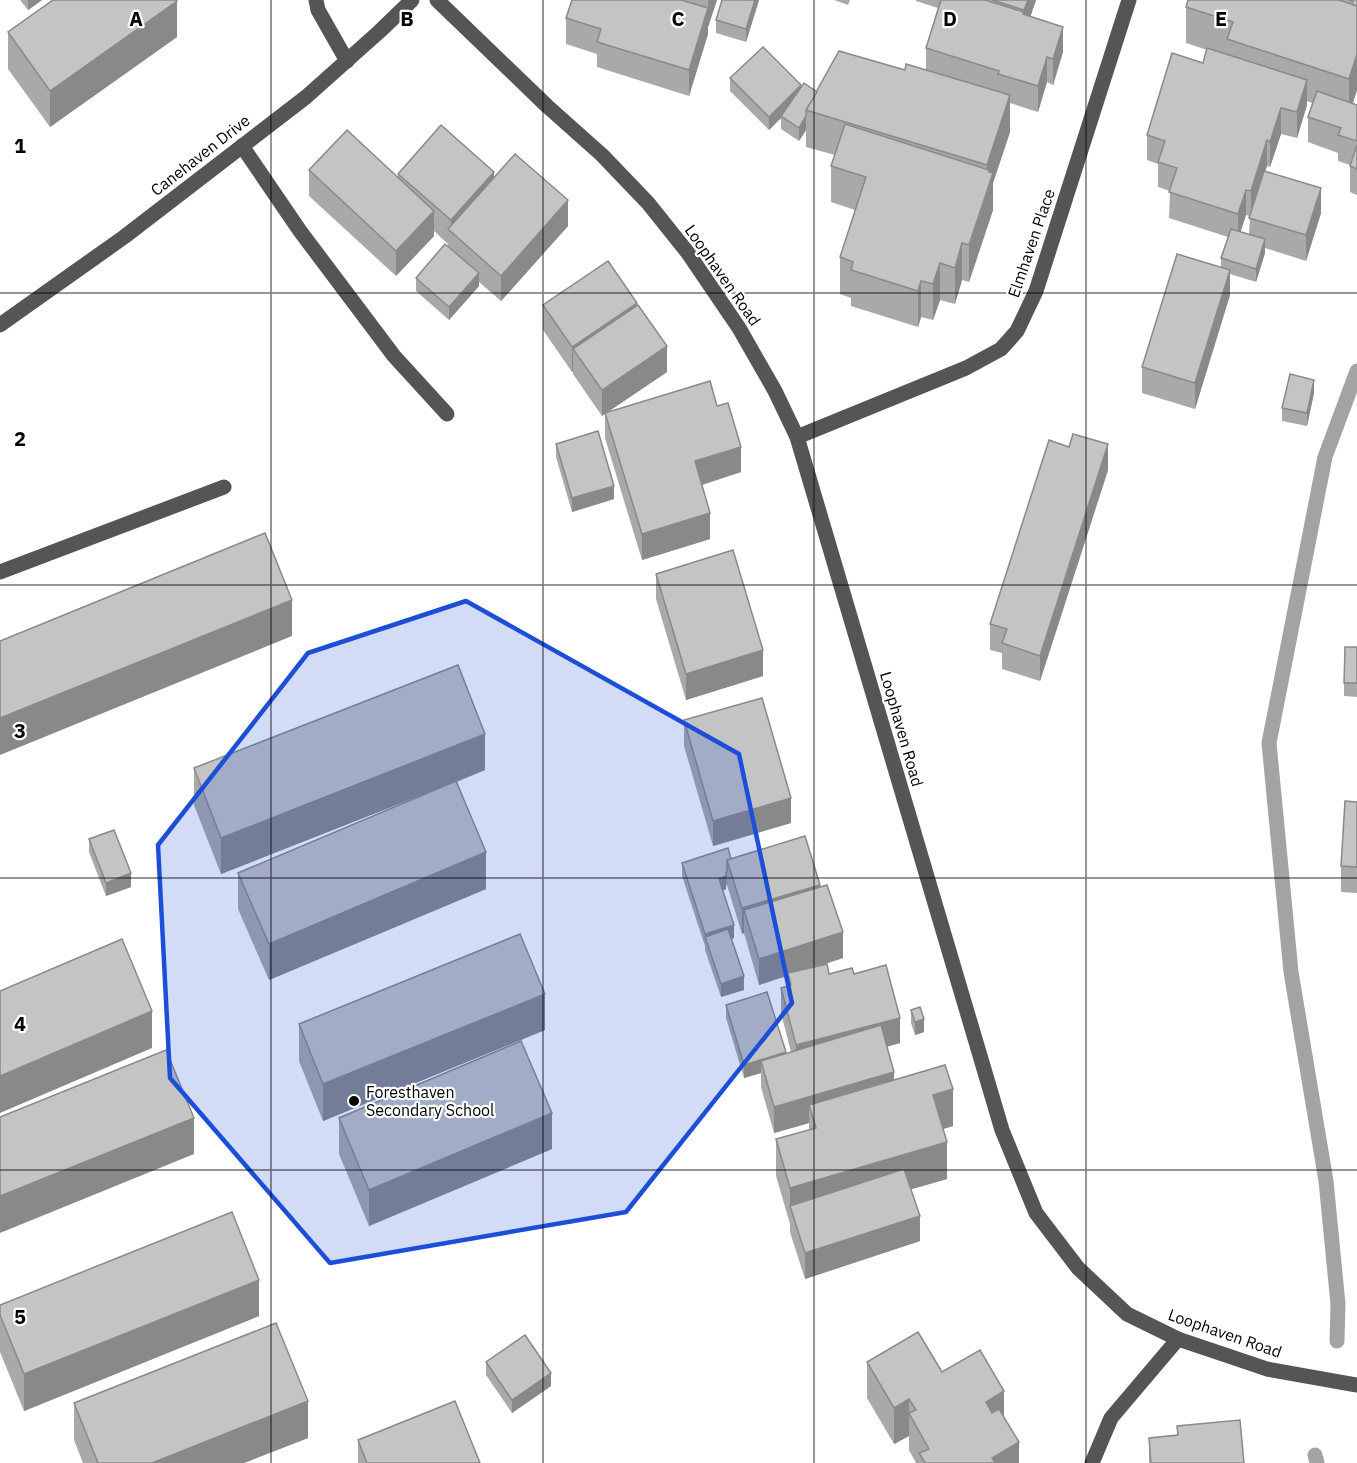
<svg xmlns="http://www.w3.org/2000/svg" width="1357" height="1463" font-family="'IBM Plex Sans',sans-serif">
<rect width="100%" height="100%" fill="#fff"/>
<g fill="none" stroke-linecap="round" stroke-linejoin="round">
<g stroke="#a3a3a3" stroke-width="15">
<path d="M1337,1341L1338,1304L1326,1181L1291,972L1269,743L1325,457L1357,371"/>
<path d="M1315,1455L1317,1463"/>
</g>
<g stroke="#555" stroke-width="15">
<path d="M316,0L318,10L347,61"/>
<path d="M437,0L547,106L602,155L648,203L688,253L739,328L775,391L797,437L1002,1130L1036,1213L1078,1268L1127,1314L1178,1339L1267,1369L1357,1385"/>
<path d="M242,146L300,231L394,356L447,414"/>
<path d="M0,325L124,237L306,97L380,31L412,0"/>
<path d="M797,437L966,368L1001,349L1017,331L1036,291L1129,0"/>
<path d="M0,572L224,487"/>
<path d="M1092,1463L1111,1418L1178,1339"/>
</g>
</g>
<g fill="#a9a9a9" fill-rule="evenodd">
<path d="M20,0H42L28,10Z"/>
<path d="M572,0H717L708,27V34L689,96L597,67V54L566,44V18Z"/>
<path d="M759,0L746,42L716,33V20Z"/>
<path d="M834,0H850L848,5Z"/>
<path d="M916,0H1036L1030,17L1063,52L1053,85L1047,82L1038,112L1010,103V132L993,183V210L969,282L962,280L955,304L940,300L933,320L921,317L918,327L851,306V298L840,294V257L855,210L831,202V166L835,155L806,147V130L799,141L781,129V118L769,130L730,91V78L801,88L817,92L905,70H926V48L938,8L916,1Z"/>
<path d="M1188,0H1357V90L1353,103L1357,105V195L1350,192V165L1338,161V153L1308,142V117L1312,103L1307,101V105L1297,138L1281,134L1270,167L1267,166L1265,171L1321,213L1306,261L1265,248V253L1256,282L1230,274V295L1195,409L1142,393V367L1221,267V258L1228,237L1169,218L1170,191L1158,187V164L1147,160V135L1203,63L1207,50L1186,43V7ZM1246,215L1250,216L1249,234L1240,232Z"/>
<path d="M8,32L177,37L50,127L8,69Z"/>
<path d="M309,170L398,177V174L494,177L568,226L501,301L479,282V286L449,320L416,291V278L448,247V244L434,231V236L396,276L309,196Z"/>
<path d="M543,305L637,306L667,372L607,412L717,406L741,472L702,485L710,539L642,560L605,438V413L602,416L573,374V371L572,372L543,330Z"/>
<path d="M1314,393L1307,426L1282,421V408Z"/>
<path d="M556,444L614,499L572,512L556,457Z"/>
<path d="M1108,470L1040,681L1002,669V653L990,650V624Z"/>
<path d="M656,574L763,676L686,700L656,599Z"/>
<path d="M1357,647V697L1344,696V683Z"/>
<path d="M684,720L791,823L713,846L684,746Z"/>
<path d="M194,768L485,770L457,782L486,889L269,980L238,909V873L427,793L221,874L194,805Z"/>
<path d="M1357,802V893L1341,892V866Z"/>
<path d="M89,839L131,887L106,896L89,852Z"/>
<path d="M731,859L820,887L843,958L818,966L829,974H854L900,1043L887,1047L894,1080L953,1126L943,1129L947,1179L911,1189L920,1241L805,1279L790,1232V1224L776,1176V1139L809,1130V1123L774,1133L761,1087V1073L744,1078L726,1018V1005L786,1054L791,1052L781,1013V988L788,986V975L759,985L744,933L742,934L727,885H726V889L723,891L734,938L732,939L744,990L721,997L705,950V946L682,876V863Z"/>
<path d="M911,1010L924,1032L915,1035L911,1023Z"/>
<path d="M299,1024L545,1030L323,1121L299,1061Z"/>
<path d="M339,1118L552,1149L369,1226L339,1154Z"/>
<path d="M0,1305L259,1316L24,1411L0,1352Z"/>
<path d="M486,1362L551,1386L512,1413L486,1375Z"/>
<path d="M867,1362L942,1372L1004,1417L1019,1463H916L909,1450V1436L894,1444L867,1398Z"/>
<path d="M74,1403L308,1438L244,1463H83L74,1440Z"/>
<path d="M1177,1426L1244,1463H1149V1438L1177,1435Z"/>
<path d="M358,1440L480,1463H358Z"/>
</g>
<g fill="#898989">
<path d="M28,0H42L28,10Z"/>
<path d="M709,0H717L708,27V2Z"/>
<path d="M755,0H759L746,42V29Z"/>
<path d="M1028,0H1036L1024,36V10Z"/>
<path d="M177,1V37L50,127V91Z"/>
<path d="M708,8V34L689,96V70Z"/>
<path d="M1063,27V52L1053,85V59Z"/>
<path d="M1357,54V90L1349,115V79Z"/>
<path d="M1047,57V82L1038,112V86Z"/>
<path d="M1307,80V105L1297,138V112Z"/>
<path d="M801,85V98L769,130V117Z"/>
<path d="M1010,95V132L993,183V210L969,282V245L987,193V165Z"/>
<path d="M1281,108V134L1270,167V142Z"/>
<path d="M806,116V130L799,141V128Z"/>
<path d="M1267,140V166L1251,217V191Z"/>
<path d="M494,172V197L451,232V220Z"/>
<path d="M1321,188V213L1306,261V235Z"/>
<path d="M1246,190V215L1238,240V214Z"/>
<path d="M568,200V226L501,301V276Z"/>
<path d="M434,211V236L396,276V251Z"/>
<path d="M1265,239V253L1256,282V269Z"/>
<path d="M962,243V280L955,304V268Z"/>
<path d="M940,263V300L933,320V284Z"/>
<path d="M1230,270V295L1195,409V383Z"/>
<path d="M479,273V286L449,320V307Z"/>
<path d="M921,281V317L918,327V291Z"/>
<path d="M637,303V328L573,349V371L572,372V347Z"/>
<path d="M667,346V372L602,416V390Z"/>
<path d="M1314,380V393L1307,426V413Z"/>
<path d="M1108,444V470L1040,681V656Z"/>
<path d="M741,447V472L695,487V461Z"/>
<path d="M614,486V499L572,512V498Z"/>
<path d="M710,513V539L642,560V534Z"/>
<path d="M292,600V636L0,755V718Z"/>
<path d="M763,650V676L686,700V674Z"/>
<path d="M485,734V770L221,874V838Z"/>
<path d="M791,798V823L713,846V821Z"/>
<path d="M486,852V889L269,980V944Z"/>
<path d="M726,872H727L726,889L719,892V879Z"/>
<path d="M131,873V887L106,896V883Z"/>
<path d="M820,885V910H744V933L742,934V908Z"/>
<path d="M734,925V938L708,946L705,938V934Z"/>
<path d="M843,932V958L759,985V959Z"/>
<path d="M744,976V990L721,997V984Z"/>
<path d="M545,994V1030L323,1121V1084Z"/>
<path d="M152,1011V1048L0,1113V1076Z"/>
<path d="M900,1018V1043L796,1070V1045Z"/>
<path d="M924,1019V1032L915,1035V1022Z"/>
<path d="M786,1052V1065L761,1061V1073L744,1078V1065Z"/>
<path d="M894,1072V1098L809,1105V1123L774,1133V1107Z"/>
<path d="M953,1089V1126L933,1132V1095Z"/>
<path d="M552,1113V1149L369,1226V1190Z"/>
<path d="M194,1118V1154L0,1233V1196Z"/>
<path d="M947,1142V1179L795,1223L790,1207V1188Z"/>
<path d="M920,1216V1241L805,1279V1253Z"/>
<path d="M259,1280V1316L24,1411V1374Z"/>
<path d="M551,1373V1386L512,1413V1400Z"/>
<path d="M1004,1391V1427L986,1438V1402Z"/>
<path d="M909,1399V1436L894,1444V1408Z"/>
<path d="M308,1401V1438L244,1463H152Z"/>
<path d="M1019,1442V1463H992V1458Z"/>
</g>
<g fill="#c4c4c4" stroke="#898989" stroke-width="1.5">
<path d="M53,0H176L177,1L50,91L8,32Z"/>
<path d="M572,0H681L708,8L689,70L597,42L601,29L566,18Z"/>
<path d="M722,0H755L746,29L716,20Z"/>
<path d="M941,0H985L1024,12L1023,14L1063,27L1053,59L1047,57L1038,86L998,74L999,71L926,48Z"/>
<path d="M992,0H1028L1024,10Z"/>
<path d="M1188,0H1339L1357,6V54L1349,79L1227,39L1233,22L1186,7Z"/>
<path d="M1349,0H1357V6L1352,4L1353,1Z"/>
<path d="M763,47L801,85L769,117L730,78Z"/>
<path d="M1207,48L1307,80L1297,112L1281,108L1270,142L1267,140L1251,191L1246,190L1238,214L1169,192L1177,168L1158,162L1165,141L1147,135L1172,53L1203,63Z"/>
<path d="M839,51L905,70L906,64L1010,95L987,165L806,110Z"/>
<path d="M804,83L817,92L806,110V116L799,128L781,116Z"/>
<path d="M1317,91L1357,105V141L1338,135L1341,128L1308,117Z"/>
<path d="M845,124L989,170V172L993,173L969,245L962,243L955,268L940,263L933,284L921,281L918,291L851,270L853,262L840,257L866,177L831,166Z"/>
<path d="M441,125L494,172L451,220L398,174Z"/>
<path d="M347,130L434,211L396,251L309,170Z"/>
<path d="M1357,145V169L1350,166Z"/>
<path d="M515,154L568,200L501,276L448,229Z"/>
<path d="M1264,171L1321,188L1306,235L1249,218Z"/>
<path d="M1231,229L1265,239L1256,269L1221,258Z"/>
<path d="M445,244L479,273L449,307L416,278Z"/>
<path d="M1177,254L1230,270L1195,383L1142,367Z"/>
<path d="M608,261L637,303L572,347L543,305Z"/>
<path d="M638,305L667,346L602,390L573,349Z"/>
<path d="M1290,374L1314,380L1307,413L1282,408Z"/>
<path d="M710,381L717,406L728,403L741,447L695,461L710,513L642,534L605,413Z"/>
<path d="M598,431L614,486L572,498L556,444Z"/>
<path d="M1073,434L1108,444L1040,656L1002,643L1007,629L990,624L1049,440L1069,447Z"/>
<path d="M265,533L292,600L0,718V641Z"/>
<path d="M733,550L763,650L686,674L656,574Z"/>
<path d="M1345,647H1357V683H1344Z"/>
<path d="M458,665L485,734L221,838L194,768Z"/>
<path d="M762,698L791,798L713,821L684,720Z"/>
<path d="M456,781L486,852L269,944L238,873Z"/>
<path d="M1345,801L1357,802V867L1341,866Z"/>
<path d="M114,830L131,873L106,883L89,839Z"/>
<path d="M805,836L820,885L742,908L727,860Z"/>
<path d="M728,848L731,859L727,860V872H726V876L719,879L734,925L705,934L682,863Z"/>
<path d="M827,885L843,932L759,959L744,910Z"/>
<path d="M728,929L744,976L721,984L705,937Z"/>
<path d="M520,934L545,994L323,1084L299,1024Z"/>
<path d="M122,939L152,1011L0,1076V991Z"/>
<path d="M827,964L829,974L852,968L854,974L886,965L900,1018L796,1045L781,988L791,985L788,973Z"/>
<path d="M767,992L786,1052L744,1065L726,1005Z"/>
<path d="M920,1007L924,1019L915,1022L911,1010Z"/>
<path d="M881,1025L894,1072L774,1107L761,1061Z"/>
<path d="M521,1041L552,1113L369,1190L339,1118Z"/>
<path d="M166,1050L194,1118L0,1196V1117Z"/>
<path d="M945,1065L953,1089L933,1095L947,1142L790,1188L776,1139L816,1128L809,1105Z"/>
<path d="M904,1169L920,1216L805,1253L790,1206Z"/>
<path d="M232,1212L259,1280L24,1374L0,1315V1305Z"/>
<path d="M276,1323L308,1401L152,1463H98L74,1403Z"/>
<path d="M918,1332L942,1372L980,1350L1004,1391L986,1402L992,1413L999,1409L1019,1442L992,1458L995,1463H925L919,1453L929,1449L909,1413L916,1410L909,1399L894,1408L867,1362Z"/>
<path d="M525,1335L551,1373L512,1400L486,1362Z"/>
<path d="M455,1401L480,1463H367L358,1440Z"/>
<path d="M1240,1420L1244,1463H1151L1149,1438L1178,1435L1177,1426Z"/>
</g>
<path fill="#1d4ed8" fill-opacity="0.2" stroke="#1d4ed8" stroke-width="4.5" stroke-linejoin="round" d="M466,601L739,754L792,1003L626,1212L330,1263L170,1078L158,845L308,653Z"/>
<path fill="none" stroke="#000" stroke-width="1.5" stroke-opacity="0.55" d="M271,0V1463M543,0V1463M814,0V1463M1086,0V1463M0,293H1357M0,585H1357M0,878H1357M0,1170H1357"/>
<circle fill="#000" stroke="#fff" stroke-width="2" cx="354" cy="1101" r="6"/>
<g text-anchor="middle" stroke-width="4.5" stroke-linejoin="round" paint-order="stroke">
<g font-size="16" fill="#000" stroke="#fff">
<text transform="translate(200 155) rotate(-38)" y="6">Canehaven Drive</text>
<text transform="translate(1031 243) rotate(-71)" y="6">Elmhaven Place</text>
<text transform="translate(723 275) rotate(55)" y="6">Loophaven Road</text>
<text transform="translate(902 729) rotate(74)" y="6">Loophaven Road</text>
<text transform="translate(1225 1333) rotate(19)" y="6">Loophaven Road</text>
</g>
<g font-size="16" fill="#000" stroke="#fff" text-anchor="start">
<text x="366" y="1098">Foresthaven<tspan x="366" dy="18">Secondary School</tspan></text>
</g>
</g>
<g font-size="20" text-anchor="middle" font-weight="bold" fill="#000" stroke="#fff" stroke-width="4.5" stroke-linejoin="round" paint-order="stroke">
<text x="136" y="26">A</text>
<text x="407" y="26">B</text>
<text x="678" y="26">C</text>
<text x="950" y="26">D</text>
<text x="1221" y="26">E</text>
<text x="20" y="153">1</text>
<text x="20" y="446">2</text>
<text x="20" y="738">3</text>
<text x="20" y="1031">4</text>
<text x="20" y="1324">5</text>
</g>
</svg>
